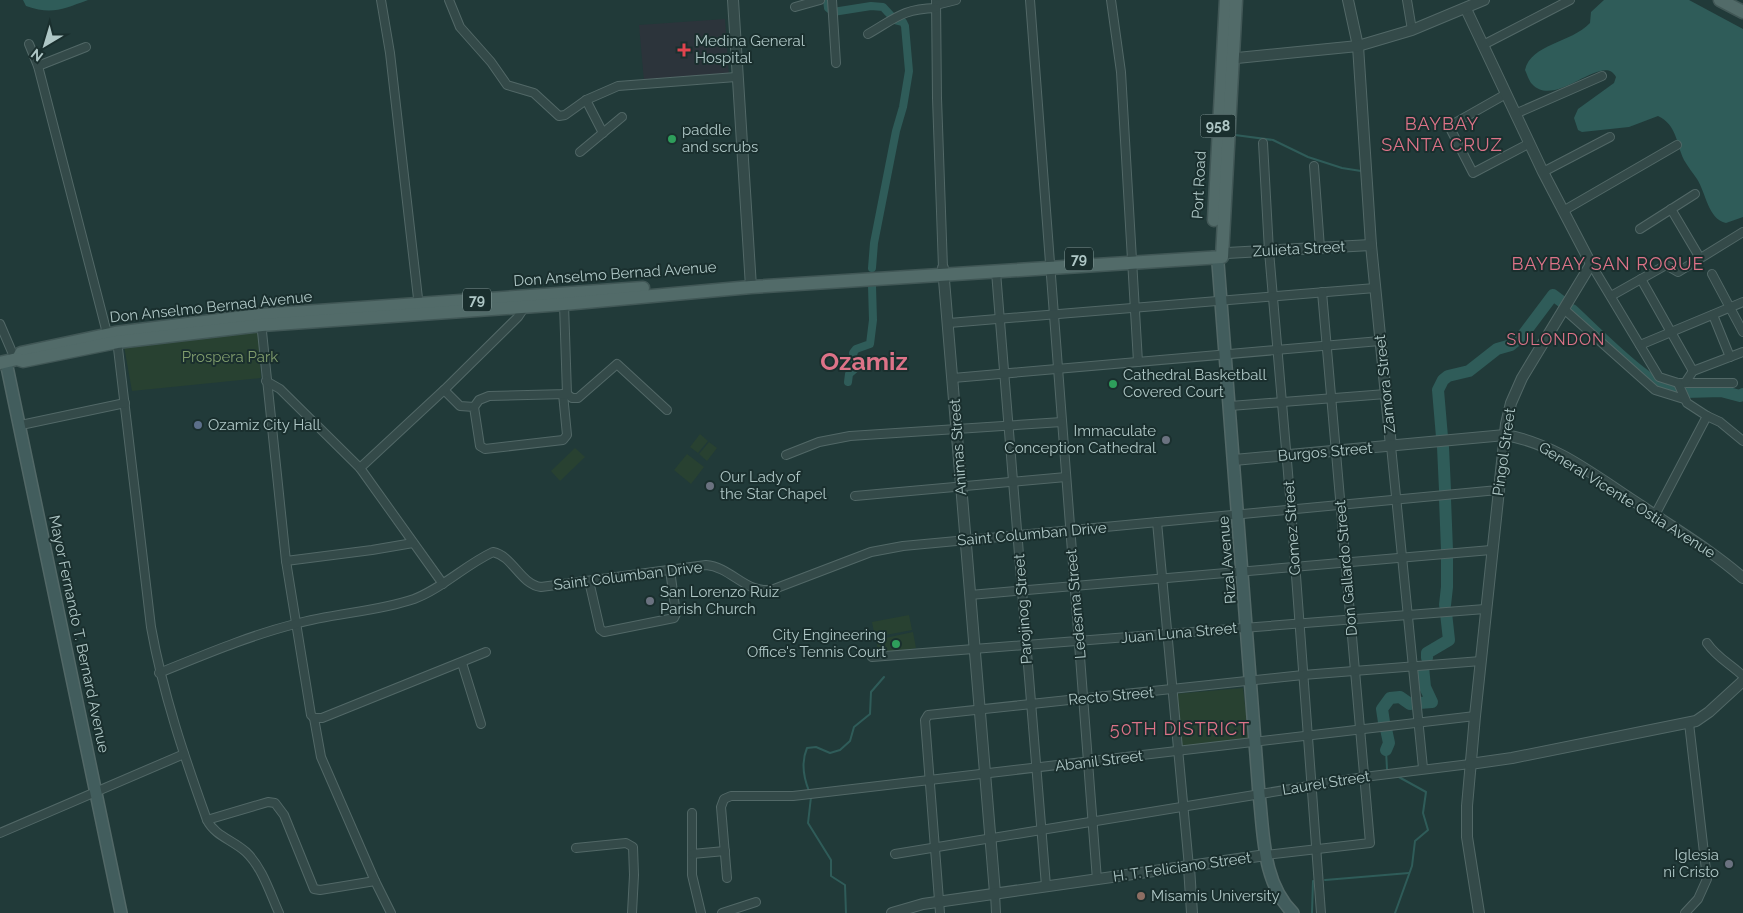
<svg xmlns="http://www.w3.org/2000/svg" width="1743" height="913" font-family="Raleway,sans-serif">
<rect width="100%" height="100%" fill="#213a39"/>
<path fill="#2c343b" d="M725,19L729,76L644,81L639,25Z"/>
<g fill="#284131">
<path d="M258,330L261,378L132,391L124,346Z"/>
<path d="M700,434L708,441L698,453L690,447Z"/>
<path d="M709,442L717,448L707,461L699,454Z"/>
<path d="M575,448L585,457L560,481L551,471Z"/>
<path d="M687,454L704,467L691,484L674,470Z"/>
<path d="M909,615L912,630L875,637L872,622Z"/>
<path d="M913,632L916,648L879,655L876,640Z"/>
<path d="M1243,688L1249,739L1180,746L1174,694Z"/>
</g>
<g fill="#2f5c59">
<path d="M23,0H88C63,9 52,15 26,6Z"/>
<path d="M1604,0H1689L1743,29V217L1726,223C1708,219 1706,193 1697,179C1693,173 1688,167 1684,160C1676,143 1677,125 1658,116L1629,127L1582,132L1578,130L1574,118L1578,109L1614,83L1616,77C1603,51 1556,110 1532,84C1529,81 1527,74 1525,70C1531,44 1571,43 1590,23L1591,12Z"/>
</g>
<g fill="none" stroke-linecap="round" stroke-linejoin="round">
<g stroke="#2f5c59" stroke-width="2">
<path d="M1235,135L1273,140L1308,157L1342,168L1361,171"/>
<path d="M1386,750L1387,769"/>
<path d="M809,791C803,776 801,762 807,748L816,747L830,753L840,750L850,741L854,727L870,714L871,692L884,677"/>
<path d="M811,797L808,823L831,860V876L845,885L846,913"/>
<path d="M1325,880L1409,873"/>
<path d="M1312,913L1313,881H1316"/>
<path d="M1395,913L1412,866L1415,841L1428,830L1423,813L1426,792L1397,776"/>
</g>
<g stroke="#2f5c59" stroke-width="8">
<path d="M827,0L828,8L833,12L871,6L883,7L895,20L903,22L905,26L909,71L903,107L896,131L874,243L872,268"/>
<path d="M848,382L849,374L856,368L853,353L856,349L870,344L873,320L872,286"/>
</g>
<g stroke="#2f5c59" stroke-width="12">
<path d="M1572,310C1593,329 1650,389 1676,391"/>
<path d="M1685,392L1721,391L1740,396L1743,394"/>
<path d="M1442,437L1438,390L1443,380L1448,376L1469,371L1497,349L1511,345L1523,335L1553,295L1565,304"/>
<path d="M1443,447L1445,490"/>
<path d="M1445,499L1447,550"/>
<path d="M1445,605L1447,587V557"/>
<path d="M1427,658V653L1449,640L1446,613"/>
<path d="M1419,703L1432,702L1425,687L1423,667"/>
<path d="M1384,722L1382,709L1390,698L1400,697L1410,704"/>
<path d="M1386,729L1389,743L1386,750"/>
</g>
<defs>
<g id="minor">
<path d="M381,0L390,53L419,307"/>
<path d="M449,0L460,27L491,62L507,85L534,93L559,116L565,115L586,100L618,86L736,77"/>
<path d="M832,0L836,63"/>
<path d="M936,0L937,98L943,268"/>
<path d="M1030,0L1097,880"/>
<path d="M1111,0L1121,72L1138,362"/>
<path d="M1407,0L1412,30"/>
<path d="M936,5L956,0"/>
<path d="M795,7L820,0"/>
<path d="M868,34C896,18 902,9 936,8"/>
<path d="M29,44L38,66L108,337"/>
<path d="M1483,45L1570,0"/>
<path d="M38,66L86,47"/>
<path d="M1506,94L1453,124L1451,130L1473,173L1530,143"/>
<path d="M586,100L603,133"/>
<path d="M1515,114L1602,76"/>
<path d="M1263,143L1269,251L1291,508L1321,913"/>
<path d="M580,152L622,117"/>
<path d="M1314,166L1320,248"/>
<path d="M1543,172L1610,137"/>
<path d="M1671,209L1700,258"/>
<path d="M1563,211L1677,145"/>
<path d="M1640,229L1695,194"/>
<path d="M1591,264L1659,377L1678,383H1733"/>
<path d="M996,272L1046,886"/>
<path d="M1712,274L1743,332"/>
<path d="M1641,279L1693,371"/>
<path d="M1611,296L1666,265L1678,272L1743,232"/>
<path d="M1565,310L1655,390L1684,399"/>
<path d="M1713,315L1730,357"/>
<path d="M261,322L286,561L311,715L314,718H322L486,652"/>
<path d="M949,323L1375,288"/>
<path d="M0,324L15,359"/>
<path d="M117,340L151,627C163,694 184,756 207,820"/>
<path d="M1640,345L1743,302"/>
<path d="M953,378L1380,341"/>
<path d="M266,381L280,389L360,468L443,584"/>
<path d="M1685,383L1693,371L1743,352"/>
<path d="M444,390L460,406L474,407L480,446L485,449L563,440L567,435L563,394"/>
<path d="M567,394L572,398H578L617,364L667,410"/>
<path d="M1230,406L1386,394"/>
<path d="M474,407L479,400L489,396L567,394L564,304"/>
<path d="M1707,416L1720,422L1743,441"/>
<path d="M21,425L125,403"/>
<path d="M1391,446L1423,768"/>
<path d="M786,455L819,442L850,436L1062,422"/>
<path d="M360,468L444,390L518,317L522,311V304"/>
<path d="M855,496L1066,477"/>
<path d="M1655,515L1707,416L1687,403L1678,383"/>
<path d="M1157,522L1189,867"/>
<path d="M286,561L372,550L413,543"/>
<path d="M589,581L600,629L604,632L674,618L676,614L670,570"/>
<path d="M970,595L1491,550"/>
<path d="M1707,643C1717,658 1731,664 1743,676"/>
<path d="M872,657L1485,609"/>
<path d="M462,663L481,724"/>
<path d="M159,673C204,655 248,636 295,624C334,613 376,612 414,599C443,588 465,565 493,552C513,556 520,584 541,587L706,565C732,567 747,596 774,589L871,552L903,546L1498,490"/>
<path d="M314,718L321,757L375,881"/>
<path d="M692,813V875L701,913"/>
<path d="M0,833L184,754"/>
<path d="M576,848L626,843L633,847L634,875L632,913"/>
<path d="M692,854L725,851"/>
<path d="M895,854L1364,777L1470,764"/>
<path d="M1266,855L1370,843L1322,292"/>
<path d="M727,878L721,807L724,799L731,796H793L1475,716"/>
<path d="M995,893L996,913"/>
<path d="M279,913C270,893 262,867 246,852C233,840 215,836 207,820L268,802L275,803L284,815L314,889L320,890L375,881L391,913"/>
<path d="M722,913L756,902"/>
<path d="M940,913L925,720L928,715L1303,675L1481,661"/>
<path d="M1685,913L1698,899L1707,879L1689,723"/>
</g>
<g id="tertiary">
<path d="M733,0L751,287"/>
<path d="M1348,0L1358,46L1371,245L1391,446"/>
<path d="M1466,9L1543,172L1591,264L1522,378L1511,403L1506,424L1475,716L1467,806V837L1479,913"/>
<path d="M1227,59L1358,46L1412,30L1484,0"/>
<path d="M1222,251L1227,253L1371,245"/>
<path d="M943,268L995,893"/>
<path d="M1234,460L1505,435C1555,443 1598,478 1640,505C1675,529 1711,550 1743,578"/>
<path d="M1470,764L1512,758L1696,721L1709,712L1743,681"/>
<path d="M1189,867L1192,913"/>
<path d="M892,913L923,904L1266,855"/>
</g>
<g id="secondary">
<path d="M1214,257L1218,263L1259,794C1264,835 1262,882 1293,913"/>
<path d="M6,362L121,913"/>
</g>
<g id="primary">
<path d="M1720,0L1743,12"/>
<path d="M1214,220L1226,0"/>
<path d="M19,357L21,353L115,333L261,315L643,288"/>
<path d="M0,363L17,359L23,361L117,342L262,325L564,304L751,287L1222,257L1236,0"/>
</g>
</defs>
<use href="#minor" stroke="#526867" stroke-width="10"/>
<use href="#tertiary" stroke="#526867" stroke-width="12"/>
<use href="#secondary" stroke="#526867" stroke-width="14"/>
<use href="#primary" stroke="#415756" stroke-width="15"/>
<use href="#minor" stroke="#344a49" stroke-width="8"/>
<use href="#tertiary" stroke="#344a49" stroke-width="10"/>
<use href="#secondary" stroke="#425d5d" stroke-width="11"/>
<use href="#primary" stroke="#526b69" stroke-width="12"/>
</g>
<path fill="#e0444e" stroke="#1a2f2e" stroke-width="2" d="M681.5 42.5h5v5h5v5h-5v5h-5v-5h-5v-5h5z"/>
<g fill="#2e9e5b" stroke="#1a2f2e" stroke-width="2">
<circle cx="672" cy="139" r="5"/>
<circle cx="1113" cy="384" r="5"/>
<circle cx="896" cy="644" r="5"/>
</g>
<circle fill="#5c6f8a" stroke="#1a2f2e" stroke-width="2" cx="198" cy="425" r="5"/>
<g fill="#6b7280" stroke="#1a2f2e" stroke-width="2">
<circle cx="1166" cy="440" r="5"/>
<circle cx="710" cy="486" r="5"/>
<circle cx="650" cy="601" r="5"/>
<circle cx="1729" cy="864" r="5"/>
</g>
<circle fill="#8d6e63" stroke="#1a2f2e" stroke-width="2" cx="1141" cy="896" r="5"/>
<g text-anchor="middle" stroke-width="4" stroke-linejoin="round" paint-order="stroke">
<g fill="#1a2f2e" stroke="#829998" stroke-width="1">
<rect x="1200.5" y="114.5" width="35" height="23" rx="4"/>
<rect x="1065" y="247.5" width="28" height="23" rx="4"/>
<rect x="463" y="288.5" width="28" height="23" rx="4"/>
</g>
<g font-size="14" font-weight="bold" fill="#afc7c6">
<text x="1218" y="131">958</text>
<text x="1079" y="264">79</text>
<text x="477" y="305">79</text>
</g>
<g font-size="15" fill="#afc7c6" stroke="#1a2f2e" text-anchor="start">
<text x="695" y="46">Medina General<tspan x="695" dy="17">Hospital</tspan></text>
<text x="682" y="135">paddle<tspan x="682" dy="17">and scrubs</tspan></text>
<text x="1123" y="380">Cathedral Basketball<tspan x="1123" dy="17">Covered Court</tspan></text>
<text x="208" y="430">Ozamiz City Hall</text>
<text x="1156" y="436" text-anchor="end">Immaculate<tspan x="1156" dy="17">Conception Cathedral</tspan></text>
<text x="720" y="482">Our Lady of<tspan x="720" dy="17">the Star Chapel</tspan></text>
<text x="660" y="597">San Lorenzo Ruiz<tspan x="660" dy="17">Parish Church</tspan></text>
<text x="886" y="640" text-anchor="end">City Engineering<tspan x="886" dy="17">Office's Tennis Court</tspan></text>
<text x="1719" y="860" text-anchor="end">Iglesia<tspan x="1719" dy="17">ni Cristo</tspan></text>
<text x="1151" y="901">Misamis University</text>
</g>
<g font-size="15" fill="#afc7c6" stroke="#1a2f2e">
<text transform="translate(1199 185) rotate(-87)" y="5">Port Road</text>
<text transform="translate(1299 249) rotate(-3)" y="5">Zulieta Street</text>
<text transform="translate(615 274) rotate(-4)" y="5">Don Anselmo Bernad Avenue</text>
<text transform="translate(211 307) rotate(-6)" y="5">Don Anselmo Bernad Avenue</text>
<text transform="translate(1385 384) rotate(-96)" y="5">Zamora Street</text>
<text transform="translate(958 447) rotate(-94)" y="5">Animas Street</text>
<text transform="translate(1325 452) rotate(-5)" y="5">Burgos Street</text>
<text transform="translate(1504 452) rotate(-82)" y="5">Pingol Street</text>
<text transform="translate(1627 500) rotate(32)" y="5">General Vicente Ostia Avenue</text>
<text transform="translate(1292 528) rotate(-94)" y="5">Gomez Street</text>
<text transform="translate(1032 534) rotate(-5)" y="5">Saint Columban Drive</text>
<text transform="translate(1227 560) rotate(-95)" y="5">Rizal Avenue</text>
<text transform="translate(1346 568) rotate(-95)" y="5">Don Gallardo Street</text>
<text transform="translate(628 576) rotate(-7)" y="5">Saint Columban Drive</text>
<text transform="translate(1076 604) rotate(-95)" y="5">Ledesma Street</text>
<text transform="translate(1023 609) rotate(-94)" y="5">Parojinog Street</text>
<text transform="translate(1179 633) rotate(-5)" y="5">Juan Luna Street</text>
<text transform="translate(79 634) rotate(78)" y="5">Mayor Fernando T. Bernard Avenue</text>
<text transform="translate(1111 696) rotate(-5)" y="5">Recto Street</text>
<text transform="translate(1099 761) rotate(-7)" y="5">Abanil Street</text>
<text transform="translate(1326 783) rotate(-9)" y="5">Laurel Street</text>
<text transform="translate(1182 867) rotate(-8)" y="5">H. T. Feliciano Street</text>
</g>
<g font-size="15" fill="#819d6d" stroke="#1a2f2e">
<text x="230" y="362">Prospera Park</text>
</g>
<g font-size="16" letter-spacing="1" fill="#dd7388" stroke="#1a2f2e">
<text x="1556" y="345">SULONDON</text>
</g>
<g font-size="18" letter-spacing="1" fill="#dd7388" stroke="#1a2f2e">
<text x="1442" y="130">BAYBAY<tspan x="1442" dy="21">SANTA CRUZ</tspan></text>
<text x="1608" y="270">BAYBAY SAN ROQUE</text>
<text x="1180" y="735">50TH DISTRICT</text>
</g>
<g font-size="25" font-weight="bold" fill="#dd7388" stroke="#1a2f2e">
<text x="864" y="370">Ozamiz</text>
</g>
</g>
<g transform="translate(45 45) rotate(218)" stroke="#1a2f2e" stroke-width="4" paint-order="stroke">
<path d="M0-4L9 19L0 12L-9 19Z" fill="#afc7c6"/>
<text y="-8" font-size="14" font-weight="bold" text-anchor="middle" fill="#afc7c6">N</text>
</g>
</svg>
